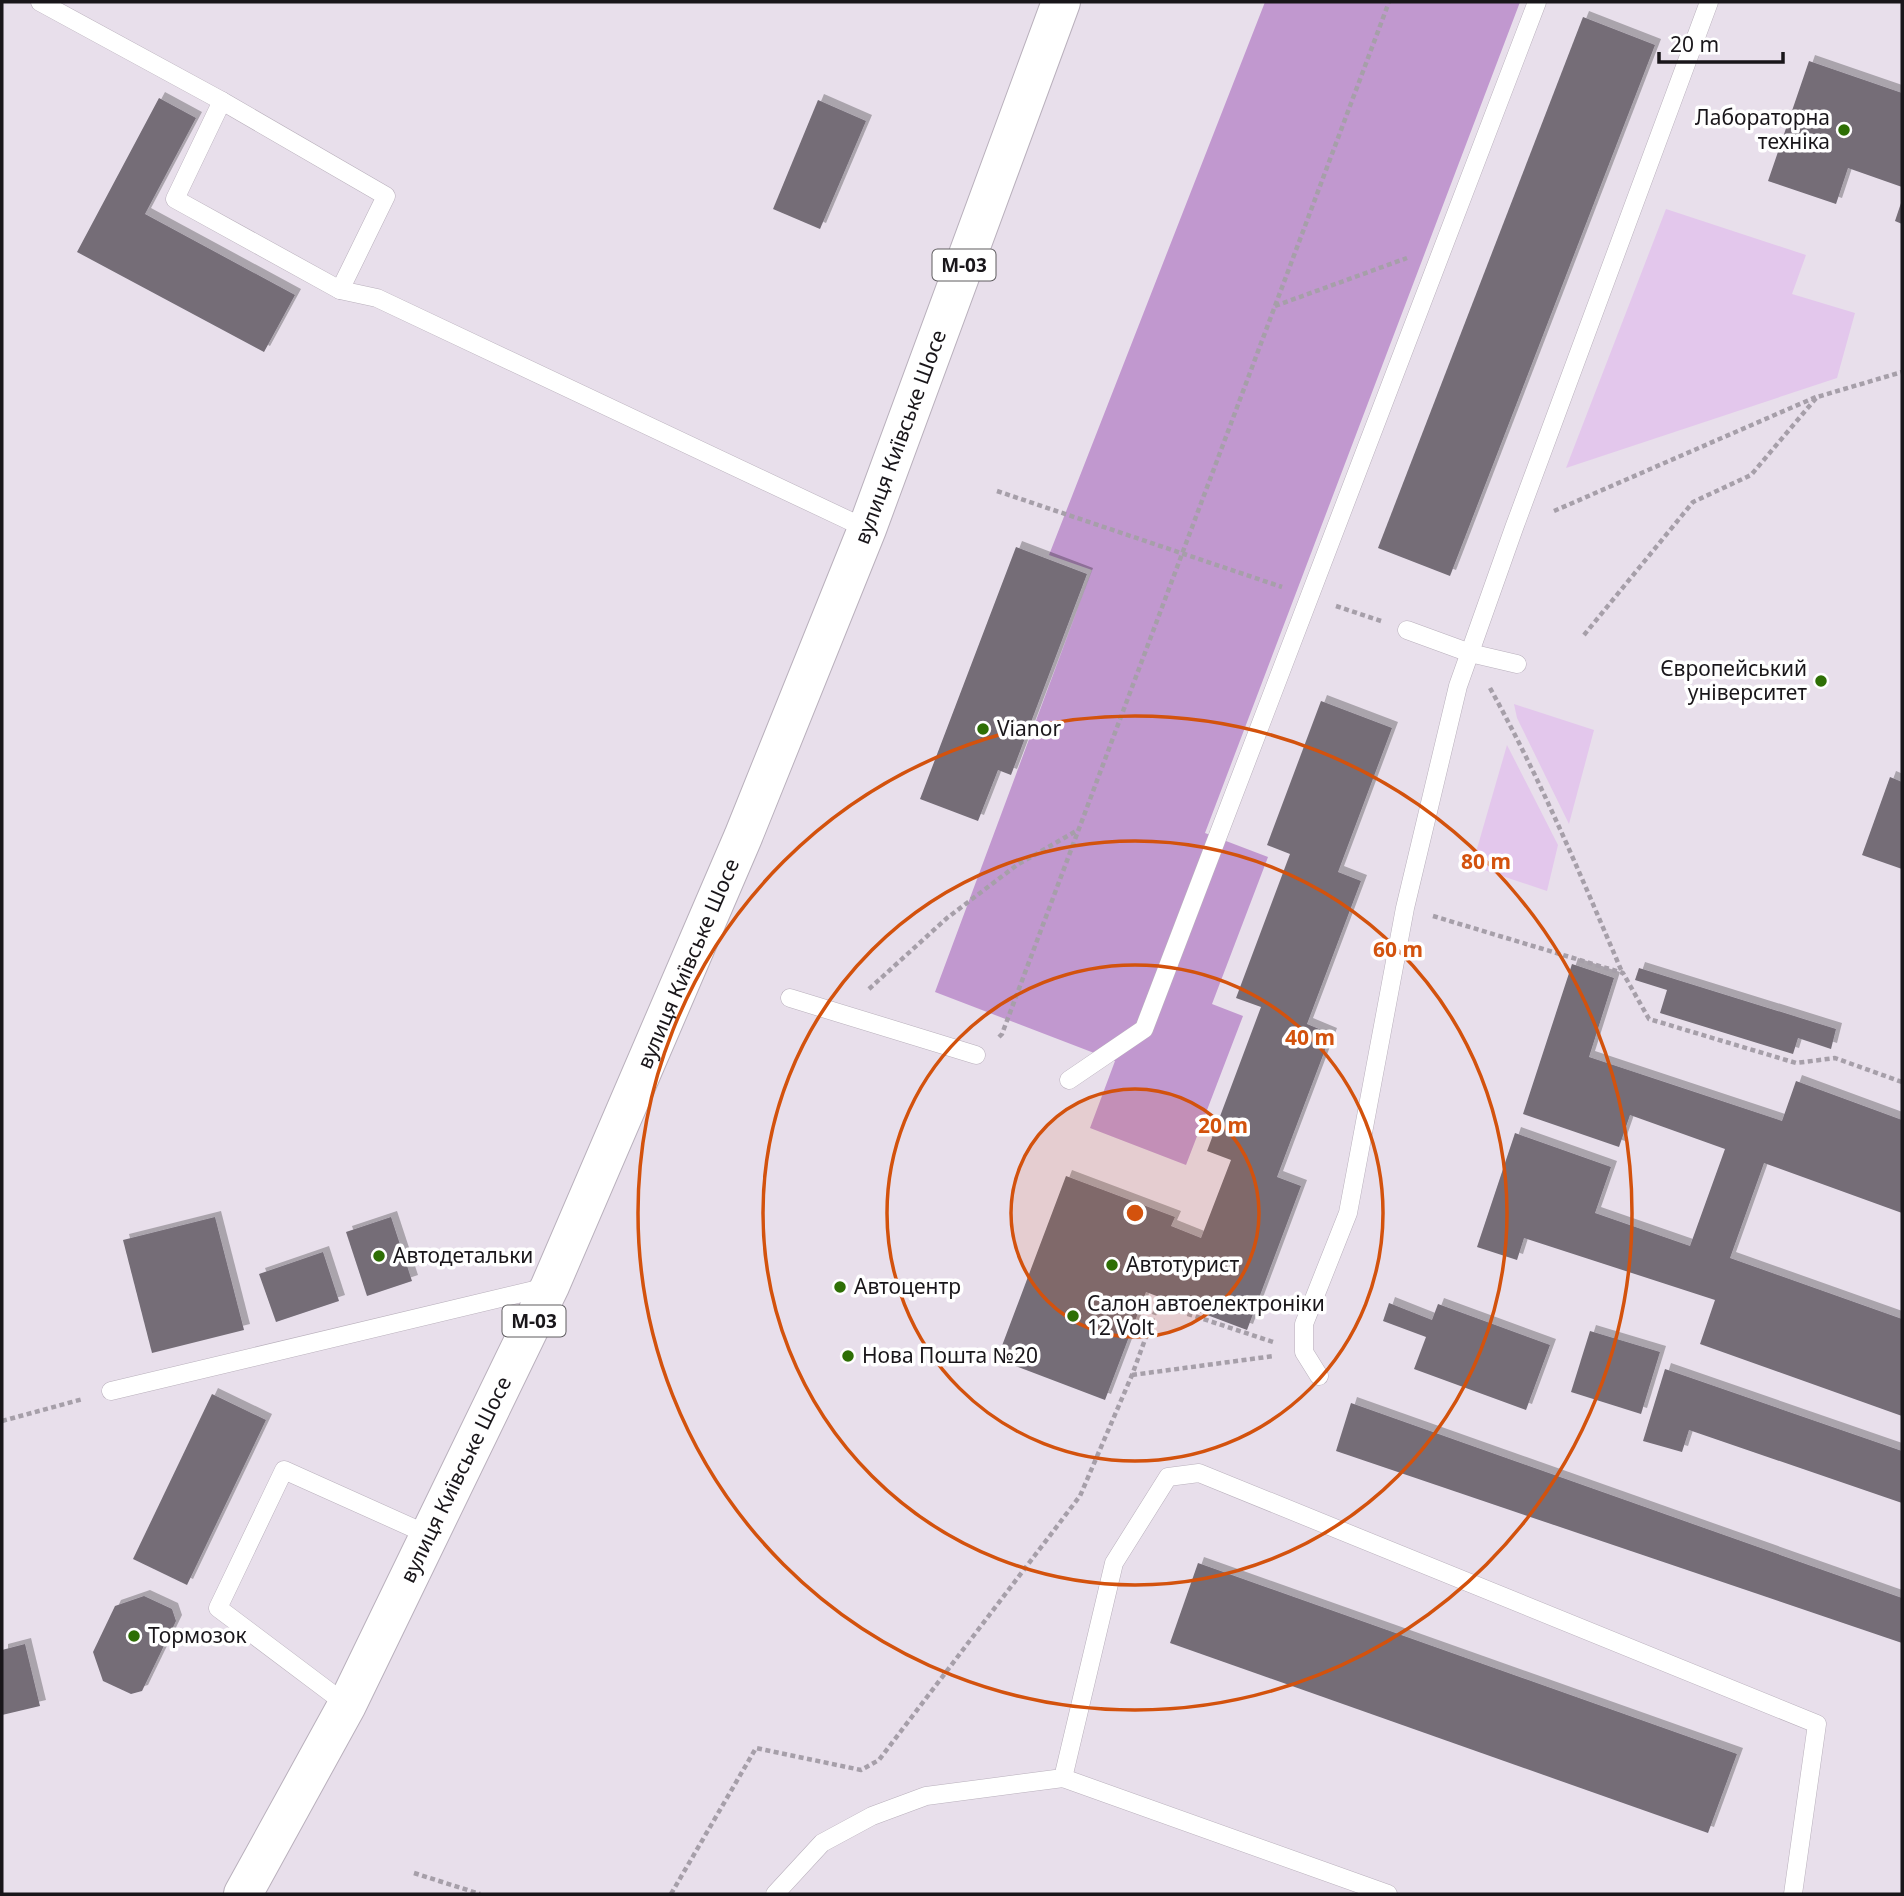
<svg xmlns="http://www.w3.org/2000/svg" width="1904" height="1896" font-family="'Noto Sans',sans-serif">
<defs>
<filter id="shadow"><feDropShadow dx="6" dy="-6" stdDeviation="0" flood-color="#0004"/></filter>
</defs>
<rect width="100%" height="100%" fill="#e8dfeb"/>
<g fill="#e3c7ec">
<path d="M1666,209L1806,255L1792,294L1855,313L1837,378L1566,468Z"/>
<path d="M1514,704L1594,730L1569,824L1517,718Z"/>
<path d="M1507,745L1558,845L1547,891L1472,866Z"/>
</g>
<path fill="#c198cf" d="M1265,2H1520L1205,833L1268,857L1212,1004L1243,1016L1186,1165L1090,1128L1115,1061L935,992L1092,570L1049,555Z"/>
<g fill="#746d77" filter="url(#shadow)">
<path d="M1583,17L1655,45L1450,576L1378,548Z"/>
<path d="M1809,61L1902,93V187L1848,168L1836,204L1768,181Z"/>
<path d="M159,98L196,118L145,214L295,295L264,352L77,252Z"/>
<path d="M818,100L866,121L820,229L773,209Z"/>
<path d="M1902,200V224L1895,221Z"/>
<path d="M1016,547L1087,574L1011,775L998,770L978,821L920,799Z"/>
<path d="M1321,701L1392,728L1338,872L1361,881L1307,1024L1331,1034L1277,1177L1301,1186L1247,1330L1146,1292L1105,1400L997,1359L1066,1176L1175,1217L1171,1226L1201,1238L1231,1160L1207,1151L1261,1007L1236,998L1290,854L1267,845Z"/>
<path d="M1890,777L1902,782V869L1862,855Z"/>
<path d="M1572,964L1614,978L1589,1057L1782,1121L1796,1081L1902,1120V1213L1764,1163L1730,1258L1902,1319V1416L1700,1344L1715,1300L1524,1238L1517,1260L1477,1247L1515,1133L1611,1167L1595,1213L1690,1246L1725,1149L1630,1115L1619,1147L1523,1114Z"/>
<path d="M1639,968L1836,1029L1831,1049L1798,1038L1793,1054L1660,1013L1667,990L1635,980Z"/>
<path d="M215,1217L244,1330L152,1353L123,1240Z"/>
<path d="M391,1217L412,1281L367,1296L346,1232Z"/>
<path d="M323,1252L339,1301L276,1322L259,1274Z"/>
<path d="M1389,1303L1432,1320L1438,1304L1550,1345L1526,1410L1414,1369L1426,1337L1383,1321Z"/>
<path d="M1590,1331L1660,1352L1641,1414L1571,1392Z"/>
<path d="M1665,1369L1902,1451V1503L1689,1430L1682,1452L1643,1441Z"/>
<path d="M212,1394L266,1420L187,1585L133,1559Z"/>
<path d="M1351,1403L1902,1598V1643L1336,1451Z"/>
<path d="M1198,1563L1737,1754L1708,1833L1170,1643Z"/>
<path d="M144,1596L172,1609L176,1621L142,1691L131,1694L103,1681L93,1652L115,1606Z"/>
<path d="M25,1644L40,1706L2,1715V1650Z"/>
</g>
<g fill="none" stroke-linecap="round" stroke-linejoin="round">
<defs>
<g id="service">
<path d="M40,2L222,101L175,199L340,290L377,298L867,529"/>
<path d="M222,101L386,196L340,290"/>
<path d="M1407,630L1470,653L1517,664"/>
<path d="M790,998L976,1055"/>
<path d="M1069,1080L1144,1029L1537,2"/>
<path d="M1319,1376L1304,1352V1324L1348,1213L1405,908L1458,686L1514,528L1709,2"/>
<path d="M111,1391L547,1287"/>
<path d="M347,1705L218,1608L284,1470L431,1536"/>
<path d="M1063,1778L1388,1894"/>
<path d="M775,1894L822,1843L872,1816L926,1796L1063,1778L1114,1563L1168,1477L1199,1473L1817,1724L1793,1894"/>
</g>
<g id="trunk">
<path id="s1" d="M243,1894L347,1705L550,1286L743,837L867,529L1061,2"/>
</g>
</defs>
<use href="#service" stroke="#b9b0bc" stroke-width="19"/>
<use href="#trunk" stroke="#b9b0bc" stroke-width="40"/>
<g stroke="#a69fa9" stroke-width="4.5" stroke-dasharray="5 3.5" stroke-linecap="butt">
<path d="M1275,306L1407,258"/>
<path d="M997,491L1282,587"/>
<path d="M1554,511L1816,397"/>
<path d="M1336,606L1381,621"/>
<path d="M1584,635L1693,502L1751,475L1817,397L1902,372"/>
<path d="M1490,688C1541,780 1581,876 1622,972"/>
<path d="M1433,916L1623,973L1649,1019L1796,1063L1835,1058L1902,1082"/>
<path d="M869,989L947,918L1017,865L1078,830"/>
<path d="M999,1037L1002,1034L1389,2"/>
<path d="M1132,1375L1274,1356"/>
<path d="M2,1421L83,1399"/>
<path d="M414,1873L480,1894"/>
<path d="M671,1894L756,1748L861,1770L879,1760L1080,1496L1132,1375L1158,1304L1273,1342"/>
</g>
<use href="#service" stroke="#fff" stroke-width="18"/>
<use href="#trunk" stroke="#fff" stroke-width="38"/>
</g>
<circle cx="1135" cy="1213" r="124" fill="#d3520d" fill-opacity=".12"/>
<g fill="none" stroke="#d3520d" stroke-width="3.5">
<circle cx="1135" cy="1213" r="124"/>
<circle cx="1135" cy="1213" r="248"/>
<circle cx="1135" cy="1213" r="372"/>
<circle cx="1135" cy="1213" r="497"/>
</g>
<g fill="#2e6f05" stroke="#fff" stroke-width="2.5">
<circle cx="1844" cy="130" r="7"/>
<circle cx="1821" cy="681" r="7"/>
<circle cx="983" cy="729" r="7"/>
<circle cx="379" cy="1256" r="7"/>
<circle cx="1112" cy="1265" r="7"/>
<circle cx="840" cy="1287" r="7"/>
<circle cx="1073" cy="1316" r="7"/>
<circle cx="848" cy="1356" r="7"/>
<circle cx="134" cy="1636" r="7"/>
</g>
<g text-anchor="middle" stroke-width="7" stroke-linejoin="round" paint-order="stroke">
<g fill="#fff" stroke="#5e5c5f" stroke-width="2">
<rect x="932.5" y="249.5" width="63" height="31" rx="5"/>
<rect x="502.5" y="1305.5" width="63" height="31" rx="5"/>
</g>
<g font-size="19" font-weight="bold" fill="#19161a">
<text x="964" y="272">М-03</text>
<text x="534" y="1328">М-03</text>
</g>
<g font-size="21" fill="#19161a" stroke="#fff" text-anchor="start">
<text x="1830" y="125" text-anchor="end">Лабораторна<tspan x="1830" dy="24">техніка</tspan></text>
<text x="1807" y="676" text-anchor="end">Європейський<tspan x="1807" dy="24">університет</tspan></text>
<text x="997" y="736">Vianor</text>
<text x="393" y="1263">Автодетальки</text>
<text x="1126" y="1272">Автотурист</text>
<text x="854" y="1294">Автоцентр</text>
<text x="1087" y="1311">Салон автоелектроніки<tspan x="1087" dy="24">12 Volt</tspan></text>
<text x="862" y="1363">Нова Пошта №20</text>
<text x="148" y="1643">Тормозок</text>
</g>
<g font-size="21" fill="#19161a" stroke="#fff">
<text dy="7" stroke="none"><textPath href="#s1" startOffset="1600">вулиця Київське Шосе</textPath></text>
<text dy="7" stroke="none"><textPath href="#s1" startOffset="1032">вулиця Київське Шосе</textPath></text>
<text dy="7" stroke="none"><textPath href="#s1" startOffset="466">вулиця Київське Шосе</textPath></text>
</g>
</g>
<circle cx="1135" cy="1213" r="10" fill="#d3520d" stroke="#fff" stroke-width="3.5"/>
<g font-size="21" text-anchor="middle" font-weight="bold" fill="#d3520d" stroke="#fff" stroke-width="7" stroke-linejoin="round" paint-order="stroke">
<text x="1486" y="869">80 m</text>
<text x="1398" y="957">60 m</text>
<text x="1310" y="1045">40 m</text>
<text x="1223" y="1133">20 m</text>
</g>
<rect width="1904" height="1896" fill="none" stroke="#19161a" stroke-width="7"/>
<path d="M1659 52v10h124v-10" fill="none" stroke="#19161a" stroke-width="3.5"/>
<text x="1670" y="52" font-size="21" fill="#19161a" stroke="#ffffff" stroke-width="5" paint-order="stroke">20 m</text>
</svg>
